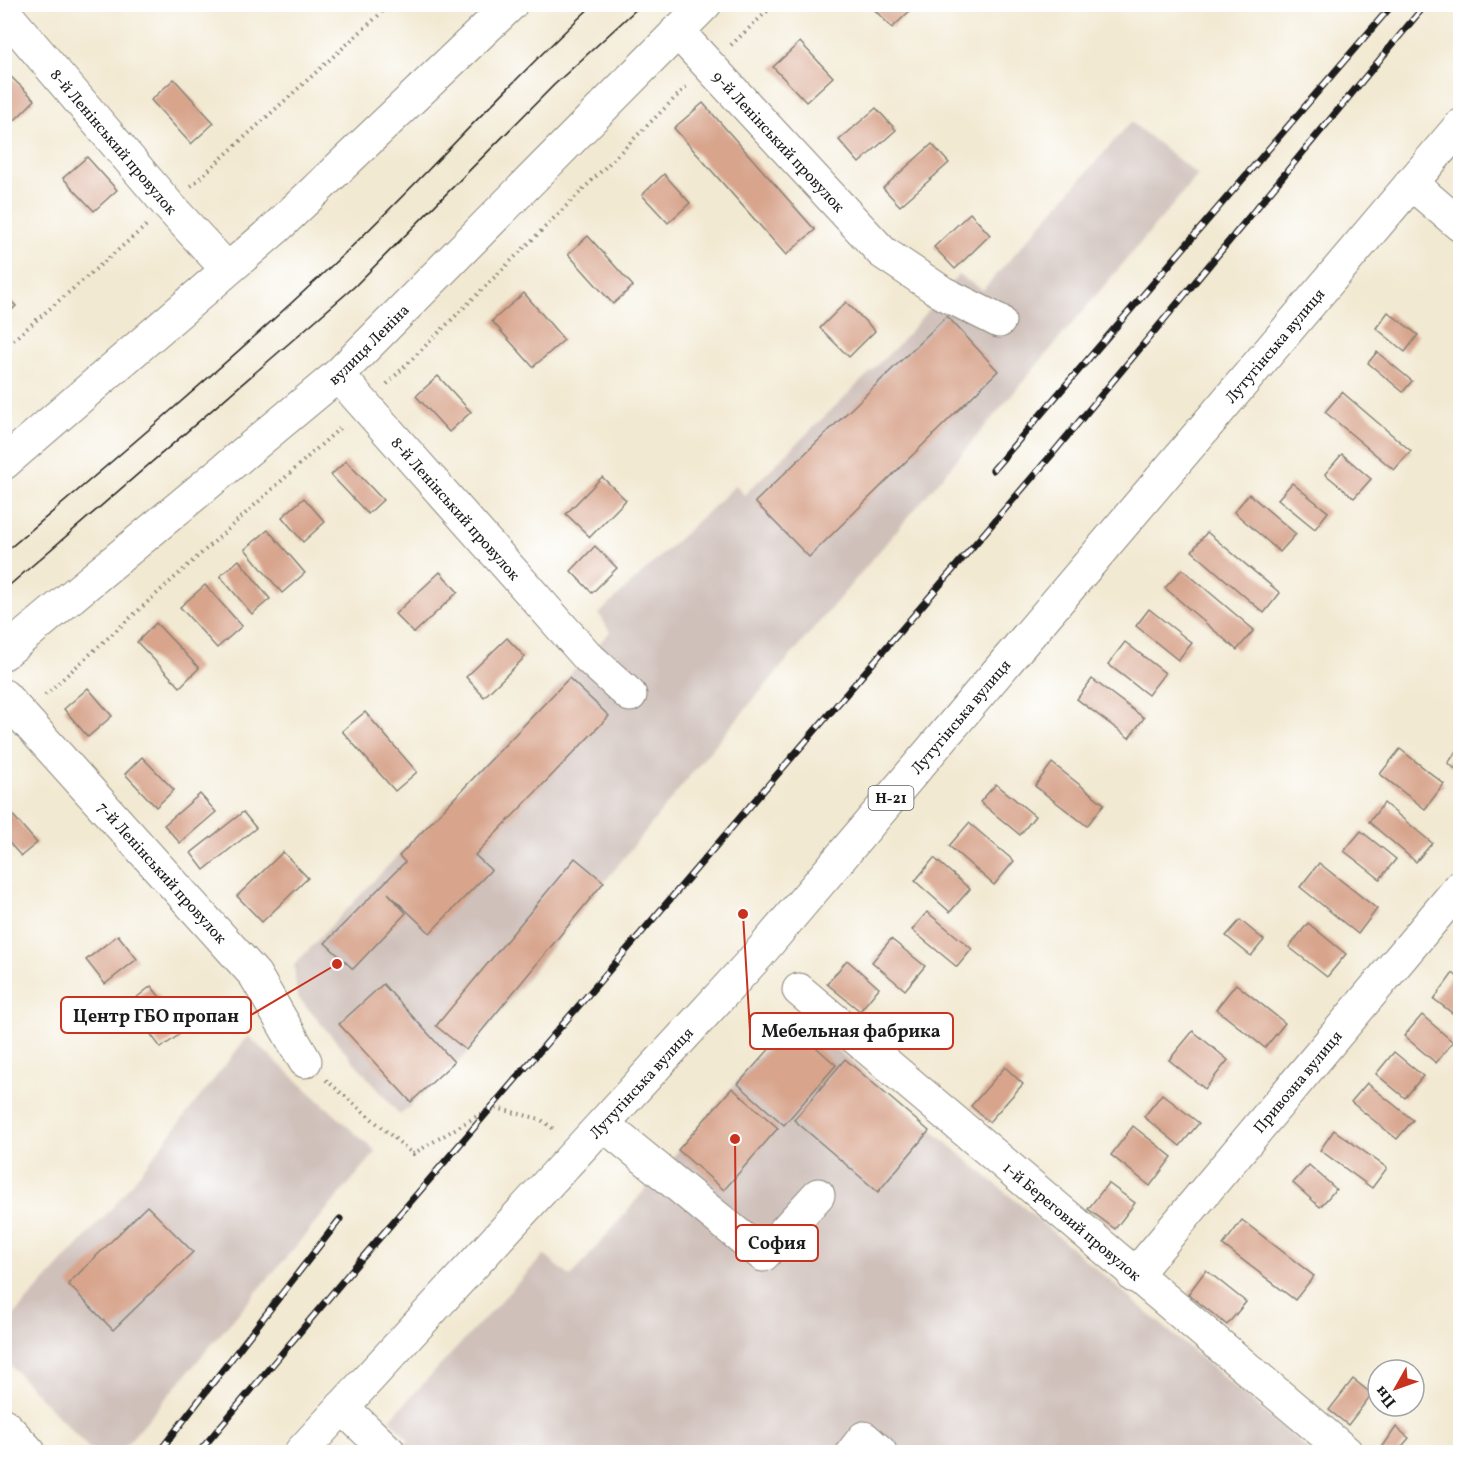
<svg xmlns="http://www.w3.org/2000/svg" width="1465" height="1457" font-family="Vollkorn,serif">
<rect width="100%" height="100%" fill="#fff"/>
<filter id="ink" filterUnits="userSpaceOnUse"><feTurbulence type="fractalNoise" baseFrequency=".0167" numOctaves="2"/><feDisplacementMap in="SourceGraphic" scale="12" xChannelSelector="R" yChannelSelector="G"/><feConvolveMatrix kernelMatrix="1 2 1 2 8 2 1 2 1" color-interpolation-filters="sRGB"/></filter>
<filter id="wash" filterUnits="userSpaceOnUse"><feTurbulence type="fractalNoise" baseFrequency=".008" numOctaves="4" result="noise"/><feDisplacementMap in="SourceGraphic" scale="24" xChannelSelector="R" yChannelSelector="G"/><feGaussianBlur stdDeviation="1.35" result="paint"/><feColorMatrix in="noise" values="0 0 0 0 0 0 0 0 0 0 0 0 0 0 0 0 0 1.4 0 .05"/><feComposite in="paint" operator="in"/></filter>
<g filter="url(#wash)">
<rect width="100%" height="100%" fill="#f2e9d2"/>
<g fill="#cfc0ba">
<path d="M1131,122L1198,175L705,757L465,1056L400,1115L297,996L294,965L610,632L599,614L736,485L744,495L899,344L958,275L983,290Z"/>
<path d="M794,1014L1054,1233L1311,1452H395L409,1440L390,1419L544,1255L571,1277Z"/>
<path d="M248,1036L376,1152L120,1452H92L5,1360L4,1326L113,1207Z"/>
</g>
<g id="blocks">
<g fill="#d8a48c">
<path d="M869,4H917L892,28Z"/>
<path d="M800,42L833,77L806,102L773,67Z"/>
<path d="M6,72L35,100L15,120L4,109Z"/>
<path d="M174,79L214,123L191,144L151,100Z"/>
<path d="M703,103L815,230L786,255L674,128Z"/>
<path d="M876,108L896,130L859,163L839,140Z"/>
<path d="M932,144L949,163L900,206L883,188Z"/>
<path d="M87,157L117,190L94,211L63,178Z"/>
<path d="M664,174L690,203L668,223L642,195Z"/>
<path d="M970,213L990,235L955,269L934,247Z"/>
<path d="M588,236L633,286L613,304L568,254Z"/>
<path d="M524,293L564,340L533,367L492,321Z"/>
<path d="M4,294L16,306L4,317Z"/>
<path d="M846,302L875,331L849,357L820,328Z"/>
<path d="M1388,312L1418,335L1405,352L1376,328Z"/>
<path d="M947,316L998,371L809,557L755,502Z"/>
<path d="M1377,352L1412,381L1403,392L1368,363Z"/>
<path d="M438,376L471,412L449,432L416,396Z"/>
<path d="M1342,392L1411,451L1394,470L1325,412Z"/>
<path d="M1342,454L1371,479L1354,498L1325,474Z"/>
<path d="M346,461L383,500L368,514L331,475Z"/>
<path d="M602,477L626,500L590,537L566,514Z"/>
<path d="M1292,483L1328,512L1315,529L1278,499Z"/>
<path d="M1249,494L1296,534L1280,552L1234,512Z"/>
<path d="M304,498L325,522L303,542L282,517Z"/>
<path d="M268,530L305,573L282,593L245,549Z"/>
<path d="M1207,532L1280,593L1264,613L1192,551Z"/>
<path d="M595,546L617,568L592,593L571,571Z"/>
<path d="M239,560L270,599L252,614L220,576Z"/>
<path d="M1182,569L1254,630L1237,650L1165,588Z"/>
<path d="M440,572L458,592L414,633L395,614Z"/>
<path d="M205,585L242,626L217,648L180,607Z"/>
<path d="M1149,609L1192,643L1178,660L1136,626Z"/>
<path d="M156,623L199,668L180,687L137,642Z"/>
<path d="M507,638L525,657L484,697L466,677Z"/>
<path d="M1125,642L1165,673L1148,695L1108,664Z"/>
<path d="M569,678L609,716L475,855L491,870L430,933L388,893L406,913L353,969L325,943L405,862L399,856Z"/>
<path d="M1092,679L1144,718L1129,738L1077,699Z"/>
<path d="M88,688L112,716L88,737L64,709Z"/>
<path d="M365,712L417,772L395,791L342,731Z"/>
<path d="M1460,747V773L1448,763Z"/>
<path d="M1400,749L1444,784L1425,809L1380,774Z"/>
<path d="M142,757L174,790L156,807L125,774Z"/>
<path d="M1052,763L1104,804L1087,826L1035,786Z"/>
<path d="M996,784L1035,816L1020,835L980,802Z"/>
<path d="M200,794L216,812L180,843L164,825Z"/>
<path d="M1384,803L1432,843L1416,862L1369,822Z"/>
<path d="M4,805L37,843L21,856L4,837Z"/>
<path d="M243,812L256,828L204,870L191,853Z"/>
<path d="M969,823L1014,861L994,885L949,846Z"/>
<path d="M1361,831L1396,859L1380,879L1344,851Z"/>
<path d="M283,852L308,878L262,922L237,896Z"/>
<path d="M575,858L604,882L466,1050L436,1026Z"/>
<path d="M934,858L970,889L950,912L915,881Z"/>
<path d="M1319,863L1377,909L1358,934L1300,887Z"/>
<path d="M927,912L972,949L957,967L912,930Z"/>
<path d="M1240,920L1264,940L1251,956L1226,936Z"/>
<path d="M1308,923L1346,954L1327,977L1289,947Z"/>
<path d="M118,935L137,959L105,984L86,960Z"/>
<path d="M891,939L925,966L905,990L872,962Z"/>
<path d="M847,960L879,988L860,1011L827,984Z"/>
<path d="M1453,973L1460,979V1019L1434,999Z"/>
<path d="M383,984L454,1062L411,1102L339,1024Z"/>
<path d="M1236,984L1285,1023L1265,1048L1216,1009Z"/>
<path d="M151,986L163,1001L134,1025L121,1010Z"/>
<path d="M181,1001L196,1022L161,1048L146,1028Z"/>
<path d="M1422,1015L1453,1042L1436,1063L1404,1036Z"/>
<path d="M791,1025L836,1065L784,1125L738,1084Z"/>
<path d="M1193,1031L1228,1060L1205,1089L1169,1060Z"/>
<path d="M1394,1052L1423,1076L1405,1098L1376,1074Z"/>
<path d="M845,1059L929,1131L878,1192L794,1120Z"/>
<path d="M1005,1067L1023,1084L989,1122L971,1106Z"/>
<path d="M1367,1083L1413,1120L1397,1139L1351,1102Z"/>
<path d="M732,1088L778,1128L724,1190L678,1150Z"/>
<path d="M1162,1094L1199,1123L1180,1146L1144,1117Z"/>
<path d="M1133,1126L1172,1157L1150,1186L1111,1155Z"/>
<path d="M1334,1130L1387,1168L1372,1188L1320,1150Z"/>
<path d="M1309,1165L1336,1189L1320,1207L1293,1183Z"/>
<path d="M1108,1183L1135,1203L1115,1229L1088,1209Z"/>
<path d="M147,1206L193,1252L113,1330L68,1284Z"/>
<path d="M1242,1220L1314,1276L1295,1300L1223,1245Z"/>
<path d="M1206,1270L1246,1302L1227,1325L1188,1294Z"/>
<path d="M1353,1379L1372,1394L1348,1425L1329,1410Z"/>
<path d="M1396,1427L1409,1438L1397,1452H1379Z"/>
</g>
</g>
</g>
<g filter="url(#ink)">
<use href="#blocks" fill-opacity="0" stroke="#878277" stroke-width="1.5"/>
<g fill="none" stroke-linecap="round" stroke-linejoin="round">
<defs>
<g id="minor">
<path id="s1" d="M4,12L169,206L227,269"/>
<path id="s2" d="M677,31L882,252L943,293L999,321"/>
<path d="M1411,183L1460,225"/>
<path id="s3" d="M338,375L588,657L630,695"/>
<path d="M4,463L276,228L511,4"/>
<path id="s4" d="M4,653L338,375L705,4"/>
<path id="s5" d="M4,696L255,975L305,1061"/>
<path id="s6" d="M799,990L1346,1452"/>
<path d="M604,1125L763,1255L818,1195"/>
<path id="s7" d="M1134,1276L1460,887"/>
<path d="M342,1407L389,1452"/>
<path d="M853,1452L864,1438L880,1452"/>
</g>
<g id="major">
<path d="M4,1425L29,1452"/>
<path id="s8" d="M301,1452L758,955L1460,126"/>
</g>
</defs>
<use href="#minor" stroke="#878277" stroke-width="35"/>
<use href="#major" stroke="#878277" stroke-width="35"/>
<g stroke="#878277" stroke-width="4" stroke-dasharray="1.5 4.5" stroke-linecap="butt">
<path d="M731,45L775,4"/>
<path d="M191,186L391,4"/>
<path d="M4,348L147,225"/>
<path d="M387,384L686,87"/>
<path d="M45,695L342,426"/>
<path d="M326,1080L413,1154L492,1107L540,1119L555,1130"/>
</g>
<use href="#minor" stroke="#fff" stroke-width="33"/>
<use href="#major" stroke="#fff" stroke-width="33"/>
<g stroke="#1c1c1c" stroke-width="1.5">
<path d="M4,553C120,455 234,358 344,254C429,173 507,84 594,4"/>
<path d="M4,590L354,287L554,85L642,4"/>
</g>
<defs>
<g id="rail">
<path d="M993,470L1393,4"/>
<path d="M159,1452L340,1219"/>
<path d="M199,1452L357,1264L1054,452L1426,4"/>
</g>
</defs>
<use href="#rail" stroke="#1c1c1c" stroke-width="7"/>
<use href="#rail" stroke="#fff" stroke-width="4.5" stroke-dasharray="14" stroke-linecap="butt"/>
</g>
</g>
<g text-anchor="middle" stroke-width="5" stroke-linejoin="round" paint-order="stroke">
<rect fill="#fff" stroke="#606060" stroke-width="1.5" x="868.5" y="786" width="45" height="24" rx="4.5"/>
<g font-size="15" font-weight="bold" fill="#1c1c1c">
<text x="891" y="803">Н-21</text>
</g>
<g font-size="16" fill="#1c1c1c" stroke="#fff">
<text dy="6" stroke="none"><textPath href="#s1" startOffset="170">8-й Ленінський провулок</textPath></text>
<text dy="6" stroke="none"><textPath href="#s2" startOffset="150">9-й Ленінський провулок</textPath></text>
<text dy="6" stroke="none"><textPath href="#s4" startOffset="478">вулиця Леніна</textPath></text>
<text dy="6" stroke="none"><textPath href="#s8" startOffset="1474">Лутугінська вулиця</textPath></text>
<text dy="6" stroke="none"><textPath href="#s3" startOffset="178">8-й Ленінський провулок</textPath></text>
<text dy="6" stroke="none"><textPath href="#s8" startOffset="988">Лутугінська вулиця</textPath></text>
<text dy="6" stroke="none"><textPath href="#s5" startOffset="237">7-й Ленінський провулок</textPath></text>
<text dy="6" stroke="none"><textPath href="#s8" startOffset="502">Лутугінська вулиця</textPath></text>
<text dy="6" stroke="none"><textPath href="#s7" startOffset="254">Привозна вулиця</textPath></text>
<text dy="6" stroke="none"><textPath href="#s6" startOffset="358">1-й Береговий провулок</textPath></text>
</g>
</g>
<path fill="none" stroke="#c8321e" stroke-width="2" d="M337 964L251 1015M743 914L750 1031M735 1139L736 1243"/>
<g fill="#c8321e" stroke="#fff" stroke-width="2">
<circle cx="337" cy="964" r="6"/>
<circle cx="743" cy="914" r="6"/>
<circle cx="735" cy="1139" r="6"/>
</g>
<g fill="#fff" stroke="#c8321e" stroke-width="2">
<rect x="61" y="997" width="190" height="36" rx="6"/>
<rect x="750" y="1013" width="203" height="36" rx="6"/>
<rect x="736" y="1225" width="82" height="36" rx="6"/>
</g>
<g font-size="18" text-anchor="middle" font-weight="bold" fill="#1c1c1c">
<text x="156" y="1022">Центр ГБО пропан</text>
<text x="851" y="1037">Мебельная фабрика</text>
<text x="777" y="1249">София</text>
</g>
<rect width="1465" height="1457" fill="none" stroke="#fff" stroke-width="24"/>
<g transform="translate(1396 1388) rotate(230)"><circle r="28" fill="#ffffff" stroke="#a4a4a4" stroke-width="1.5"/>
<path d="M0-4.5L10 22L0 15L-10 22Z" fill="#c8321e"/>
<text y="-9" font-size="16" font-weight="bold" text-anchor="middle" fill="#1c1c1c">Пн</text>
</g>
</svg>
